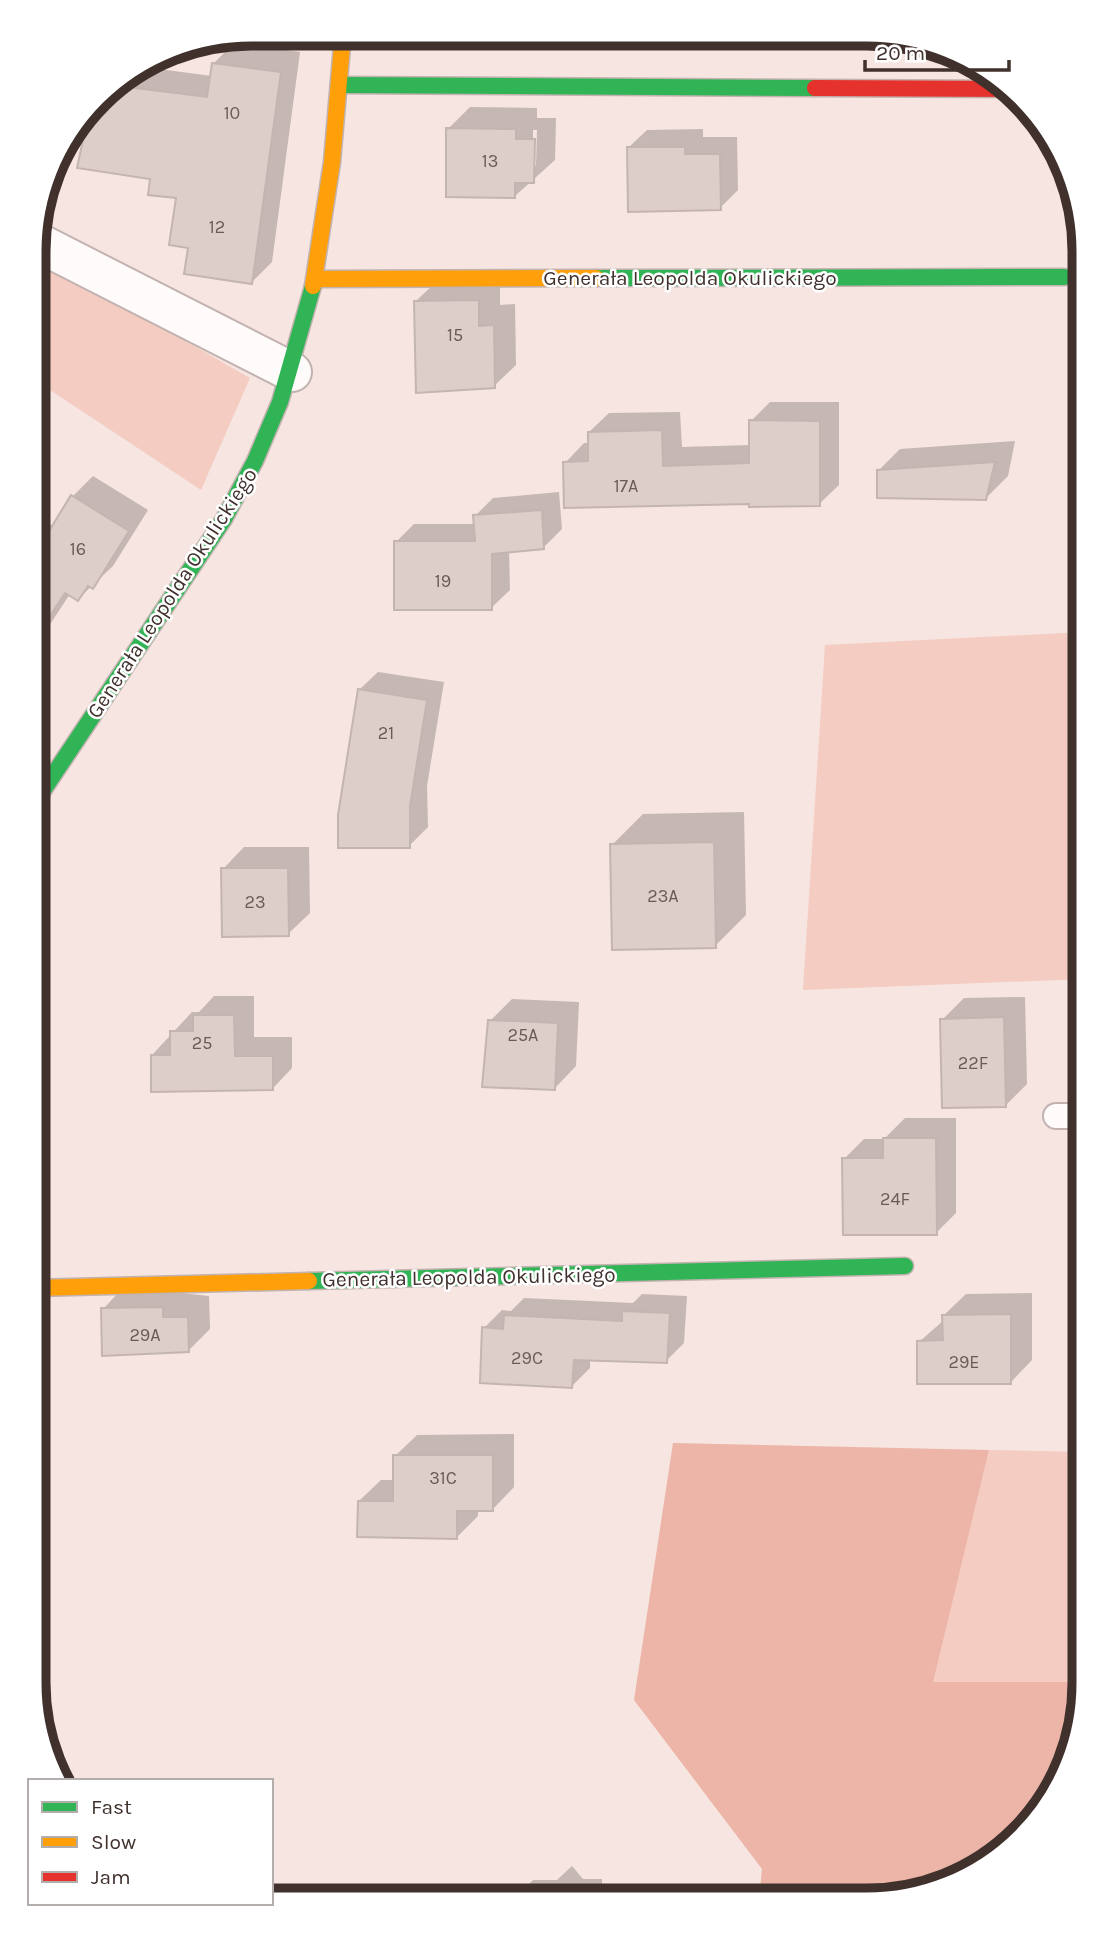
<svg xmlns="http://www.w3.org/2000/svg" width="1117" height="1933" font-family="Karla,sans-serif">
<rect width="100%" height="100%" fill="#f6e5e1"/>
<g fill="#f5ccc1">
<path d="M35,255L250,378L201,490L35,380Z"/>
<path d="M1084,632L1083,979L803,990L825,645Z"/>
<path d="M989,1450L1083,1452V1682H932Z"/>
</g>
<path fill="#ecb5a7" d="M673,1443L989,1450L933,1682H1083C1083,1763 1034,1840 963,1875C953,1880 944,1886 934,1889C876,1902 818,1900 759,1899L762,1869L634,1700Z"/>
<g fill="#0003" fill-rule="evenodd">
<path d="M453,35H525L517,43L453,42Z"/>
<path d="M234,43L300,52L272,262L252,282L190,246L178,197L152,178L75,136L78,126L107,87L153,59L151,68L212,76L214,63Z"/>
<path d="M470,107L537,108V118H556L555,160L515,196L448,129ZM533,130H537L536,165L533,168Z"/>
<path d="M703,129V137H737L738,190L720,208L629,147L647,130Z"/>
<path d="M500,279V305L515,304L516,365L494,386L416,301L438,280Z"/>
<path d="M770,402H839V485L819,504L751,502L565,463L584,443H590L589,432L609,413L680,412L682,447L751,445V421Z"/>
<path d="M1015,441L1008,476L986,498L879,470L900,449Z"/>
<path d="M93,476L148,510L113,566L78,599L70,594L35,647V514L54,527L73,496Z"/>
<path d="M559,492L562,529L544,547L509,550L510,590L491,608L396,542L414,524H476L475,516L493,498Z"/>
<path d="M378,672L444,682L427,786L428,827L409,846L359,690Z"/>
<path d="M744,812L746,915L715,946L612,845L643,814Z"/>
<path d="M244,847H309L310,913L288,934L223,869Z"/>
<path d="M214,996H254V1037H292V1068L273,1088L152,1055L192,1012H199Z"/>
<path d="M1025,997L1027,1084L1005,1106L942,1020L964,998Z"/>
<path d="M512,999L579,1002L576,1066L555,1088L484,1085L490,1021Z"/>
<path d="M905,1118H956V1213L936,1233L844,1159L864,1139H884Z"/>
<path d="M124,1287L209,1296L210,1329L189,1350L103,1309Z"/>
<path d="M1032,1293V1360L1011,1382L919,1342L944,1320V1315L966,1294Z"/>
<path d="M642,1294L687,1296L684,1343L666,1361L590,1359V1368L572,1386L484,1328L502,1310L511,1311L524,1298L633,1303Z"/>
<path d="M514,1434V1487L493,1509H478V1516L456,1538L359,1501L381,1480H395V1456L417,1435Z"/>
<path d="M572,1866L583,1879H602V1899H514L533,1880H557Z"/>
</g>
<g fill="#ddceca" stroke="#c3b5b1" stroke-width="2">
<path d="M212,63L281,72L252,284L184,274L188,248L169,245L176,198L148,195L150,179L77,168L83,140L70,136L111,85L207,97Z"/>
<path d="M446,128L516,129V139H535L534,183H515V198L446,197Z"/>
<path d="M627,147H685V154H720L721,210L628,212Z"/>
<path d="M479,300V326L494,325L495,388L416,393L414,301Z"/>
<path d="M749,420L820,421V506L749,507V504L564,508L563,462L588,461V432L662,430L663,466L749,463Z"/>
<path d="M995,462L986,500L877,498V470Z"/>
<path d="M71,495L129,531L93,589L88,586L78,601L65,593L35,639V554Z"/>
<path d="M542,510L544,549L492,554V610H394V541H475L473,515Z"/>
<path d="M358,689L427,700L410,806V848H338V815Z"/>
<path d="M714,842L716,948L612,950L610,844Z"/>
<path d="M221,868H288L289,936L222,937Z"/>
<path d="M193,1015H234L235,1056H273V1090L151,1092V1055H170V1031H193Z"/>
<path d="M1004,1017L1006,1107L942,1108L940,1019Z"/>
<path d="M488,1020L558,1023L555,1090L482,1087Z"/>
<path d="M883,1138H936L937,1235H843L842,1158H883Z"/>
<path d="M163,1307V1317H188L189,1352L102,1356L101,1308Z"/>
<path d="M622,1311L670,1313L667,1363L574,1360L572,1388L480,1383L482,1327L503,1329L504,1315L622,1321Z"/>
<path d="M1011,1314V1384H917V1341L943,1340L942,1315Z"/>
<path d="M393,1455H493V1511H457V1539L357,1537L358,1501H393Z"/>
</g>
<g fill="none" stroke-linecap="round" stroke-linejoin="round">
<defs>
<path id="lane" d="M1056,1116H1083"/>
<path id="street" d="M35,241L292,372"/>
<g id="fast">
<path d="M339,85L815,88"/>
<path d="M596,278L1064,277"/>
<path d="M34,804L224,519L255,461L280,402L313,286"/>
<path d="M309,1281L905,1266"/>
</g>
<g id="slow">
<path d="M316,279L596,278"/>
<path d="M313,286L332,162L343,34"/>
<path d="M34,1288L309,1281"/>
</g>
<path id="jam" d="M815,88L1011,89"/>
</defs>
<use href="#lane" stroke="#c2b3b0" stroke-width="28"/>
<use href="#street" stroke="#c2b3b0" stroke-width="42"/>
<use href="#fast" stroke="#c2b3b0" stroke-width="19"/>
<use href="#slow" stroke="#c2b3b0" stroke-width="19"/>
<use href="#jam" stroke="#c2b3b0" stroke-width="19"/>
<use href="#lane" stroke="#fefbfa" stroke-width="24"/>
<use href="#street" stroke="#fefbfa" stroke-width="38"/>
<use href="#fast" stroke="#30b455" stroke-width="16"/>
<use href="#slow" stroke="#ff9f0a" stroke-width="16"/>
<use href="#jam" stroke="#e5322d" stroke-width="16"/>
</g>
<g text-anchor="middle" stroke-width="5" stroke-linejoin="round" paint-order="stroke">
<g font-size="18" fill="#6a5b57">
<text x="232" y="119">10</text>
<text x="490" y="167">13</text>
<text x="217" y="233">12</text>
<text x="455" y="341">15</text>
<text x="626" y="492">17A</text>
<text x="78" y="555">16</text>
<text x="443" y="587">19</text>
<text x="386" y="739">21</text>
<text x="663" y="902">23A</text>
<text x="255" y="908">23</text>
<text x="523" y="1041">25A</text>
<text x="202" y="1049">25</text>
<text x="973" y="1069">22F</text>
<text x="895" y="1205">24F</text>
<text x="145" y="1341">29A</text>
<text x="527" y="1364">29C</text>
<text x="964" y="1368">29E</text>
<text x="443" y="1484">31C</text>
</g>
<g font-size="21" fill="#40312d" stroke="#fff">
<text x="690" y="285">Generała Leopolda Okulickiego</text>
<text transform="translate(172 593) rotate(-57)" y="7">Generała Leopolda Okulickiego</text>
<text transform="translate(469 1277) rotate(-1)" y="7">Generała Leopolda Okulickiego</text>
</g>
</g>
<path d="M0 0H1117V1933H0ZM251 46H867A205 205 0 0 1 1072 251V1683A205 205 0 0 1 867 1888H251A205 205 0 0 1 46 1683V251A205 205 0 0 1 251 46Z" fill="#fff" fill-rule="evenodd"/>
<path fill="none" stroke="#40312d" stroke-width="9" d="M251 46H867A205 205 0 0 1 1072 251V1683A205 205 0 0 1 867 1888H251A205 205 0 0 1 46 1683V251A205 205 0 0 1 251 46Z"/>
<rect x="28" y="1779" width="245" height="126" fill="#ffffff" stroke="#b3adab" stroke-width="2"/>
<rect x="42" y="1802" width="35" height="10" fill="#30b455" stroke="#b3adab" stroke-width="2"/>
<text x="91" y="1814" font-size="21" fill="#40312d">Fast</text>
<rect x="42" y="1837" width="35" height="10" fill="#ff9f0a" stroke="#b3adab" stroke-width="2"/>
<text x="91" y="1849" font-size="21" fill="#40312d">Slow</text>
<rect x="42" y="1872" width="35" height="10" fill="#e5322d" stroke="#b3adab" stroke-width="2"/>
<text x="91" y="1884" font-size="21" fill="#40312d">Jam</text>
<path d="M865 60v10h144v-10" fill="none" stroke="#40312d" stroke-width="3.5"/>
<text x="876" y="60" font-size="21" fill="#40312d" stroke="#ffffff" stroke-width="5" paint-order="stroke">20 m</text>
</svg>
